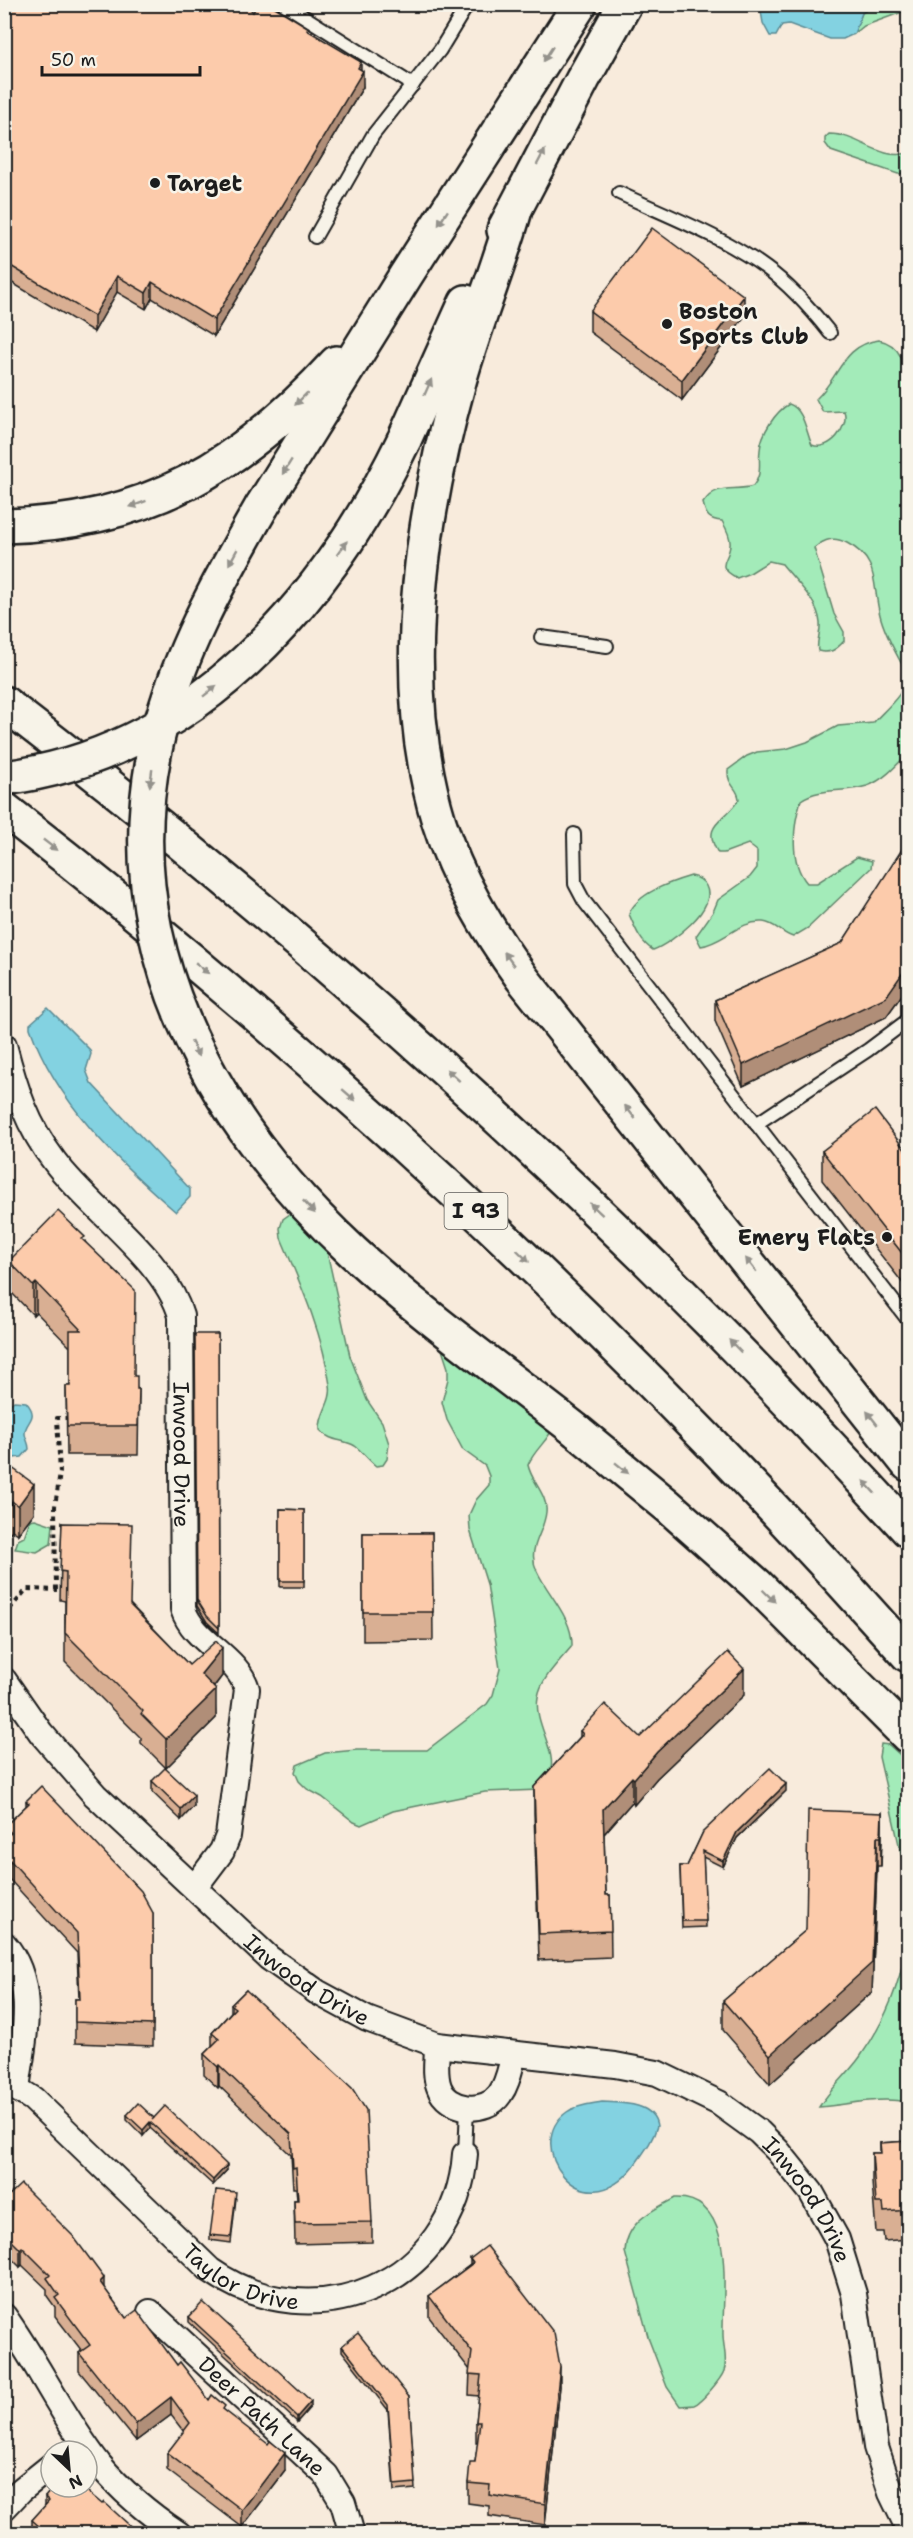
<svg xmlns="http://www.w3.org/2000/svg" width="913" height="2538" font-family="'Shantell Sans',sans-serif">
<rect width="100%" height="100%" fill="#f8ebdc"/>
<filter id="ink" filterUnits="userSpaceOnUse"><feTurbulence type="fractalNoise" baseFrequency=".0167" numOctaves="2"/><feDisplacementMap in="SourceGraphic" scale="12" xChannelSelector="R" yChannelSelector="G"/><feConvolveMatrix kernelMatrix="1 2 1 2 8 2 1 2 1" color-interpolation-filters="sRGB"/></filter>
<g filter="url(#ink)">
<g fill="#a3ebb9" stroke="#60846a" stroke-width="1.5">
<path d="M874,5H908V10L864,26L854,34L862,13Z"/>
<path d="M829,134C859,134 879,161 908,153V172L898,174L831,151L825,143V138Z"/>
<path d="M879,340C901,344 905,365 908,384V753C896,766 884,780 867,786C845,793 820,787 801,800C793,825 789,862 807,883H817L857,857L872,861L871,868L808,928L793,937C782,934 775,923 763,922C740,920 723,943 701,946L696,936L713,912L718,900L750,877L757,868V851L748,844L724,853H718C700,823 726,822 739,799C738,787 727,786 728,770L747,756L757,752L786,749L807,742L838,726L873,723C884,710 907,693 907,674C898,656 885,636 880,615C872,585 880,560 847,543C834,536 825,539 814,548L834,614L844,632V641C836,650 830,654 818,651C816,641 821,633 820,623C818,600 796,582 782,564L769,561L750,573L737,578C713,565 729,562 730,545C731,538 726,528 722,521C709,520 706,516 703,503C717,482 733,492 753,486C763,474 758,464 760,450C761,434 775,412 789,404C804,409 806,432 812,445C829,452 850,427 844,411L823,412L816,399C840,377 842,345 879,340Z"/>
<path d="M691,876C698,877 703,880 706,886C718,909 671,943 653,950C640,942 635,928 629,914C637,893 671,882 691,876Z"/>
<path d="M290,1214H297L324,1238L350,1356L367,1400L382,1422L389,1444L387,1459L383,1465L376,1466C368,1460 362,1451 355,1446C343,1439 330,1442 320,1430C319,1413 333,1402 330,1385C323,1335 301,1285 281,1238L280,1228L283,1219Z"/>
<path d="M437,1334L555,1423C550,1440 535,1448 528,1465C531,1481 548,1495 546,1512C544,1534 526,1548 537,1571C548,1595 573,1618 572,1646C560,1661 541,1678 538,1697C533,1723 558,1751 550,1774C548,1780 542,1785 539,1790L485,1792L393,1811L361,1825L354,1822L322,1797L307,1789L299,1781L295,1772L297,1765L325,1753L357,1750H427L487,1704L493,1695L500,1669L487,1584L470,1530L469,1515L476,1500L489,1485V1476L485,1466L463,1450L447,1420L442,1402L448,1379V1368Z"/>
<path d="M35,1519L53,1525L51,1544L37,1552L15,1549L18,1540L24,1537L30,1520Z"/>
<path d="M881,1744L889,1745L908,1762V1929L906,1875L879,1757Z"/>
<path d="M908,1943V2102C877,2096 850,2105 819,2107C831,2088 848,2074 860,2057C887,2019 898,1987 908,1943Z"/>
<path d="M675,2198C738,2196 722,2294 723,2335C723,2346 728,2360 724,2371C721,2379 701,2403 694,2405C690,2406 685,2405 680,2406L667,2387L649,2340L625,2252C626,2222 651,2211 675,2198Z"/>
</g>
<g fill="#83d2e1" stroke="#5a8992" stroke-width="1.5">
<path d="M760,5V4L874,5L862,13L854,34L843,39H830L789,24L782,25L776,36H770L763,23Z"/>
<path d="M48,1008L90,1050L91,1054L86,1070L91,1083L190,1189V1197L176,1212C118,1162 56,1102 30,1028V1024Z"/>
<path d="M14,1401L26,1402C41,1419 24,1421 25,1434C26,1440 29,1443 29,1449L22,1457L5,1459V1442L8,1432L5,1424V1408Z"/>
<path d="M602,2102C621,2103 654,2102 657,2126C653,2141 643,2153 634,2166C582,2233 521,2144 567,2112C577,2105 591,2104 602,2102Z"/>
</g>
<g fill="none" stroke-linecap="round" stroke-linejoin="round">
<defs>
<g id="service">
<path d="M284,4L413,85"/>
<path d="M619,193C668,216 722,236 766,268C791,286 811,309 830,333"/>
<path d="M315,237L373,135L440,50L468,4"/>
<path d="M541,637L607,646"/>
<path d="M574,834L575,884L584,901L908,1320"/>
<path d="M756,1124L868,1050L908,1020"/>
<path d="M465,2154L467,2107"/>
</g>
<g id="minor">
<path id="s1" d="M4,1045C15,1088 27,1126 55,1162C91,1210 165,1259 181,1316L183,1609C194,1643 237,1655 247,1689L228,1836L222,1851L195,1887"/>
<path id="s2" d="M4,1680L41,1733L95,1795L269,1958L317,1992L367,2019L437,2045L615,2065L657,2073L719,2103L759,2132L778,2151L811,2192L837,2239L854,2294L876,2447L891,2493L908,2528"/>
<path d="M4,1944C39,1984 23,2042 17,2089"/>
<path d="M437,2045C437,2059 434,2074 439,2087C447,2111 486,2115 500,2094C508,2083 510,2068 514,2055"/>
<path id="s3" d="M4,2085L17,2089L33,2099L210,2270C314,2343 456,2283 465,2154"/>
<path id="s4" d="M150,2312L326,2475L343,2503L352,2534"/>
<path d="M4,2316C38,2363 63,2418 99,2464C122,2492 149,2514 179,2534"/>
<path d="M4,2508L21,2490L51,2466"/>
</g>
<g id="motorway">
<path d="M515,210C499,267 476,322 460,378C421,517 396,682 439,822C457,879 487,929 522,978L908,1464"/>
<path d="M504,230L583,79L625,4"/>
<path d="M404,440L466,302"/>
<path d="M262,506L406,275L580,4"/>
<path d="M4,526C147,523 242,466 336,363"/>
<path d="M4,703C329,953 632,1227 908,1530"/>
<path d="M4,809C331,1063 633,1347 908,1655"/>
<path d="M577,1431L668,1506L756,1584L908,1736"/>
</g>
</defs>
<use href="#service" stroke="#1c1c1c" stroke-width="16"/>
<use href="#minor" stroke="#1c1c1c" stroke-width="28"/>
<use href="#motorway" stroke="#1c1c1c" stroke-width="38"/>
<g stroke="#1c1c1c" stroke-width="4" stroke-dasharray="4.5 4.5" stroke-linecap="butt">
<path d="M56,1590L55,1506L60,1473L57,1418H66"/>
<path d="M4,1616L27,1589L57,1590"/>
</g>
<use href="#service" stroke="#f7f3e8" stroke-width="12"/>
<use href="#minor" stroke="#f7f3e8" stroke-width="24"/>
<use href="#motorway" stroke="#f7f3e8" stroke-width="33"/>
<defs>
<g id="motorway-bridge">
<path d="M262,506C220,579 178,654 158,736C110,939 208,1117 353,1252C422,1315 503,1373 577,1431"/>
<path d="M4,778C194,754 325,603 404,440"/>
</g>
</defs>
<use href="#motorway-bridge" stroke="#1c1c1c" stroke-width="38" stroke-linecap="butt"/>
<use href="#motorway-bridge" stroke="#f7f3e8" stroke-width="33"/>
</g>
<g fill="#d9af93" stroke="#1c1c1c" stroke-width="1.5">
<path d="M4,4L253,12L309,31L361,70L363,87L214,336L152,298L146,309L117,292L94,332L4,278Z"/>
<path d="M590,311L744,317L682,400L590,332Z"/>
<path d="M909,841V985L886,1017L743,1086L715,1021V1000L842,943Z"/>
<path d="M822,1151L909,1155V1291L822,1180Z"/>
<path d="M85,1241L134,1376L137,1389H139L138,1455H67L66,1386H70V1347L36,1312L33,1315L9,1290V1261Z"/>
<path d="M218,1334L219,1633L207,1622L197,1606L195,1339Z"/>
<path d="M4,1462L34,1513L18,1534L12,1530L5,1539Z"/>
<path d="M280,1509L304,1510V1587H280Z"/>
<path d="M62,1523L131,1605L189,1665L222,1676L214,1687L216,1718L166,1768L141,1743V1738L65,1662V1601L60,1600Z"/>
<path d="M363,1533H432L433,1640L363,1641Z"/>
<path d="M744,1695L657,1778L634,1805L632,1802L604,1834L606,1895H610L611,1957L539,1960L534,1813V1787L580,1737V1731L640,1737Z"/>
<path d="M152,1781L194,1806L181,1820L152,1792Z"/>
<path d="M786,1791L737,1838L723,1867L703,1857L706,1927L682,1928L680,1866H687L703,1832Z"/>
<path d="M26,1801L153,1913V2046L75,2043V1999H79L77,1953L10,1880L8,1882L4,1878L5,1826L26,1806Z"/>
<path d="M882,1813L881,1866H877L872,1992L770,2084L723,2030V2001L806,1930Z"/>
<path d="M4,1977L11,1995L9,2047H4Z"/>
<path d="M246,1990L372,2222V2242L295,2244L294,2200H297L296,2188H293L291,2155L219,2086L218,2088L204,2075V2054L212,2046V2033L231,2012V2005Z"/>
<path d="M127,2115L154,2119L227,2170L213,2185L150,2128L143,2136L127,2120Z"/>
<path d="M909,2141V2239L884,2241L883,2232H876L872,2182V2153H880V2143Z"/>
<path d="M236,2198L231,2243L210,2240V2235Z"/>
<path d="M4,2200L104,2288L126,2318L177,2365L209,2400L225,2411L285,2471L242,2527L167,2470V2453L184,2432L171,2415L136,2441L79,2371V2353L82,2351L55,2316V2307L47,2296V2289L22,2265L20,2267L11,2258L7,2262L4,2260Z"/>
<path d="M470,2259L560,2386L545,2525L489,2516V2506L468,2503V2483L475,2462L478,2442H476V2422L479,2396L469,2395L470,2370L429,2317V2296L470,2265Z"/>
<path d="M189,2317L311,2406L297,2422L189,2322Z"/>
<path d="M342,2346L409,2397L415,2489L394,2491L388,2410L342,2351Z"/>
<path d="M45,2497L102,2504L139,2534H35L32,2531V2520L45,2506Z"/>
</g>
<g fill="#b08e78" stroke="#1c1c1c" stroke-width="1.5">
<path d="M361,62V74L363,71V87L214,336V320Z"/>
<path d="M117,276V292L94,332V316Z"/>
<path d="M152,282V298L146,309V293Z"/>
<path d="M744,296V317L682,400V380Z"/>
<path d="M909,964V985L886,1017L743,1086V1065Z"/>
<path d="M36,1283V1312L33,1315V1286Z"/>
<path d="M34,1484V1513L18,1534V1506Z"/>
<path d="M12,1501V1530L5,1539V1510Z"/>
<path d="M222,1648V1676L201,1703V1674Z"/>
<path d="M744,1669V1695L657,1778L634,1805V1779L657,1752Z"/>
<path d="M216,1690V1718L166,1768V1739Z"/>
<path d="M632,1777V1802L603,1835V1809Z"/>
<path d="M786,1784V1791L737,1838L723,1867V1861L737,1832Z"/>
<path d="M194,1795V1806L181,1820V1809Z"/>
<path d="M882,1813V1842L881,1866V1837Z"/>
<path d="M877,1837V1866L872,1992L770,2084V2055Z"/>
<path d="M10,1860V1880L8,1882V1862Z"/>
<path d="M219,2065V2086L218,2088V2067Z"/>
<path d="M150,2122V2128L143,2136V2130Z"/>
<path d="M227,2165V2170L213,2185V2180Z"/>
<path d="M11,2240V2258L7,2262V2244Z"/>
<path d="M22,2247V2265L20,2267V2249Z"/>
<path d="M104,2278V2296L100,2282Z"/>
<path d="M560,2366V2386L545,2525V2504Z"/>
<path d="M171,2397V2415L136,2441V2424Z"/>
<path d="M311,2401V2406L297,2422V2417Z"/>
<path d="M285,2453V2471L242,2527V2510Z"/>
</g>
<g fill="#fccbab" stroke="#1c1c1c" stroke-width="1.5">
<path d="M4,4H246L253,12L258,4H270L309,28L307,30L361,62L358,68L363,71L214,320L152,282L146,293L117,276L94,316L4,262Z"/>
<path d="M652,228L744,296L682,380L590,311Z"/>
<path d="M908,840L909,841V964L886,997L743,1065L715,1000L842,943Z"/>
<path d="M875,1110L909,1155V1262L822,1151Z"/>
<path d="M58,1211L85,1237L82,1239L135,1290L134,1376H137V1389H139L138,1426H67L66,1386H70V1330H81L36,1283L33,1286L9,1261Z"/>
<path d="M195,1334H218L219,1628L207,1616L197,1600Z"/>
<path d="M4,1462L34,1484L18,1506L12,1501L5,1510Z"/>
<path d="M280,1509L304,1510V1581H280Z"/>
<path d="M62,1523L132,1524L130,1605L189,1665L216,1641L222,1648L201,1674L216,1690L166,1739L141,1714L143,1711L65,1633L66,1572L60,1571Z"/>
<path d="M363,1533H432L433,1612H363Z"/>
<path d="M728,1652L744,1669L657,1752L634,1779L632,1777L603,1809L606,1895H610L611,1931L539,1934L534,1787L583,1734L580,1731L605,1704L640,1737Z"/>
<path d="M165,1768L194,1795L181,1809L152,1781Z"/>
<path d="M770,1768L786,1784L737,1832L723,1861L703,1851L706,1921H682L680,1866H687L703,1832Z"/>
<path d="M41,1786L141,1891L153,1913V2025L75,2022V1999H80L77,1933L10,1860L8,1862L4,1858V1839L11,1833L5,1826L29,1803L26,1801Z"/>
<path d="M808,1810L882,1813L881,1837H877L872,1963L770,2055L723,2001L806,1930Z"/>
<path d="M4,1977L11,1995L9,2042H4Z"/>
<path d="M246,1990L352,2088L366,2110L372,2222L295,2223L294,2200H298L296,2167L293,2168L291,2134L219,2065L218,2067L204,2054L219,2039L212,2033L235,2008L231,2005Z"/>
<path d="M138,2103L154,2118L152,2120L165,2106L227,2165L213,2180L150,2122L143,2130L127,2115Z"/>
<path d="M909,2141V2210L884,2212L883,2203H876L872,2153H881L880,2143Z"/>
<path d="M21,2184L73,2236L104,2278L100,2282L126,2318L137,2310L177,2365L180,2362L209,2400L212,2395L225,2406L223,2409L268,2444L270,2441L285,2453L242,2510L167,2453L190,2423L171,2397L136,2424L79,2353L90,2345L55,2298L59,2295L47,2278L50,2275L22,2247L20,2249L11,2240L7,2244L4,2242V2200Z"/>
<path d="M216,2190L236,2192L231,2237L210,2235Z"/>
<path d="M487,2246L554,2333L560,2366L545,2504L489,2495L490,2485L468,2483L470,2462H475L480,2422H476L481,2375L469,2374L472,2352L429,2296L473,2263L470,2259Z"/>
<path d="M203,2302L311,2401L297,2417L189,2317Z"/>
<path d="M358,2333L409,2397L415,2483L394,2485L388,2405L342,2346Z"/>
<path d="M53,2487H82L102,2504L104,2502L139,2534H48L32,2520L49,2501L45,2497Z"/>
</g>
<defs><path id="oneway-solid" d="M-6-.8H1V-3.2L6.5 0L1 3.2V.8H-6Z" transform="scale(1.5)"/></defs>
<g fill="#94928c">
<use href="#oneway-solid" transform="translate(548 54) rotate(123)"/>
<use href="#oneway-solid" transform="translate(541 157) rotate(-62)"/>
<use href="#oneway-solid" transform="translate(443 218) rotate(123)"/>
<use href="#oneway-solid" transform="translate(428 387) rotate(-66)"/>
<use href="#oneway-solid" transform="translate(301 399) rotate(135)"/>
<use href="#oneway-solid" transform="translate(287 467) rotate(122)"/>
<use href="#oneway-solid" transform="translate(138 504) rotate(160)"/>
<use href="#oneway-solid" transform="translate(342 548) rotate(-54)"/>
<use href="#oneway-solid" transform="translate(233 557) rotate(119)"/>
<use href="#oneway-solid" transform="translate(210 691) rotate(-39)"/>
<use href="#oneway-solid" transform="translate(151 778) rotate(98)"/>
<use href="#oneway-solid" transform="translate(50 845) rotate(38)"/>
<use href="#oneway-solid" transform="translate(509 959) rotate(-126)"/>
<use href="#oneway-solid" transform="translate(202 968) rotate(40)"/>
<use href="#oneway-solid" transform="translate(195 1049) rotate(64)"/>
<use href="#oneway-solid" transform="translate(453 1075) rotate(-138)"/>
<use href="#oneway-solid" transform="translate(349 1095) rotate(41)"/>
<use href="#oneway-solid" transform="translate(630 1112) rotate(-128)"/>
<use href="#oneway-solid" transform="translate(309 1207) rotate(47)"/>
<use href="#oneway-solid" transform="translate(596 1209) rotate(-137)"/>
<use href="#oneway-solid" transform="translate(523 1256) rotate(44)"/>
<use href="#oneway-solid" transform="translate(751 1265) rotate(-128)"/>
<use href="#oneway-solid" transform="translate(735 1346) rotate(-134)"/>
<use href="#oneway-solid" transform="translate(872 1418) rotate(-128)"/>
<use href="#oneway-solid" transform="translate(622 1468) rotate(39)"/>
<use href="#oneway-solid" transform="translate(869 1487) rotate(-133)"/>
<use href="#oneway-solid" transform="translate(769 1596) rotate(44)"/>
</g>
</g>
<g fill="#1c1c1c" stroke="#f7f3e8" stroke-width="2">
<circle cx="155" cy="183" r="6"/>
<circle cx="667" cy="324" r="6"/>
<circle cx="887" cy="1237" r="6"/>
</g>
<g text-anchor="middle" stroke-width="5" stroke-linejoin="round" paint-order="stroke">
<rect fill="#f7f3e8" stroke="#5e5c59" stroke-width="1.5" x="444.5" y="1193" width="63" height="36" rx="4.5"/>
<g font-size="21" font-weight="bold" fill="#1c1c1c">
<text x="476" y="1218">I 93</text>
</g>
<g font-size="22" font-weight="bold" fill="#1c1c1c" stroke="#f7f3e8" text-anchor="start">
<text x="167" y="191">Target</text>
<text x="679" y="319">Boston<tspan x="679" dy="25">Sports Club</tspan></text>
<text x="875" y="1245" text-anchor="end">Emery Flats</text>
</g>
<g font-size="22" fill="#1c1c1c" stroke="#f7f3e8">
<text dy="8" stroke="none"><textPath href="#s1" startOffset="468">Inwood Drive</textPath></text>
<text dy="8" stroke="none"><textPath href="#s2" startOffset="429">Inwood Drive</textPath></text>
<text dy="8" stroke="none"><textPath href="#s2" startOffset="1000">Inwood Drive</textPath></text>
<text dy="8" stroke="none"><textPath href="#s3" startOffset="310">Taylor Drive</textPath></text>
<text dy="8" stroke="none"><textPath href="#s4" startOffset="153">Deer Path Lane</textPath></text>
</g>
</g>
<rect width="913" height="2538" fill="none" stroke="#f7f3e8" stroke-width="24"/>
<rect x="12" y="12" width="889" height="2514" fill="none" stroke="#1c1c1c" stroke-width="2" filter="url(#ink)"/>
<g transform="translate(69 2469) rotate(154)"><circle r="28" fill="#f7f3e8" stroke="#9f9d96" stroke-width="1.5"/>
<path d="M0-4.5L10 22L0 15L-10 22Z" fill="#1c1c1c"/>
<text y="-9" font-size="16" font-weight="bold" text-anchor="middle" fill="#1c1c1c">N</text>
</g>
<path d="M42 66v9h158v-9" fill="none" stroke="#1c1c1c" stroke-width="3"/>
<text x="51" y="66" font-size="18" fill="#1c1c1c" stroke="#f7f3e8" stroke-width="4.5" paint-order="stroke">50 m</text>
</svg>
